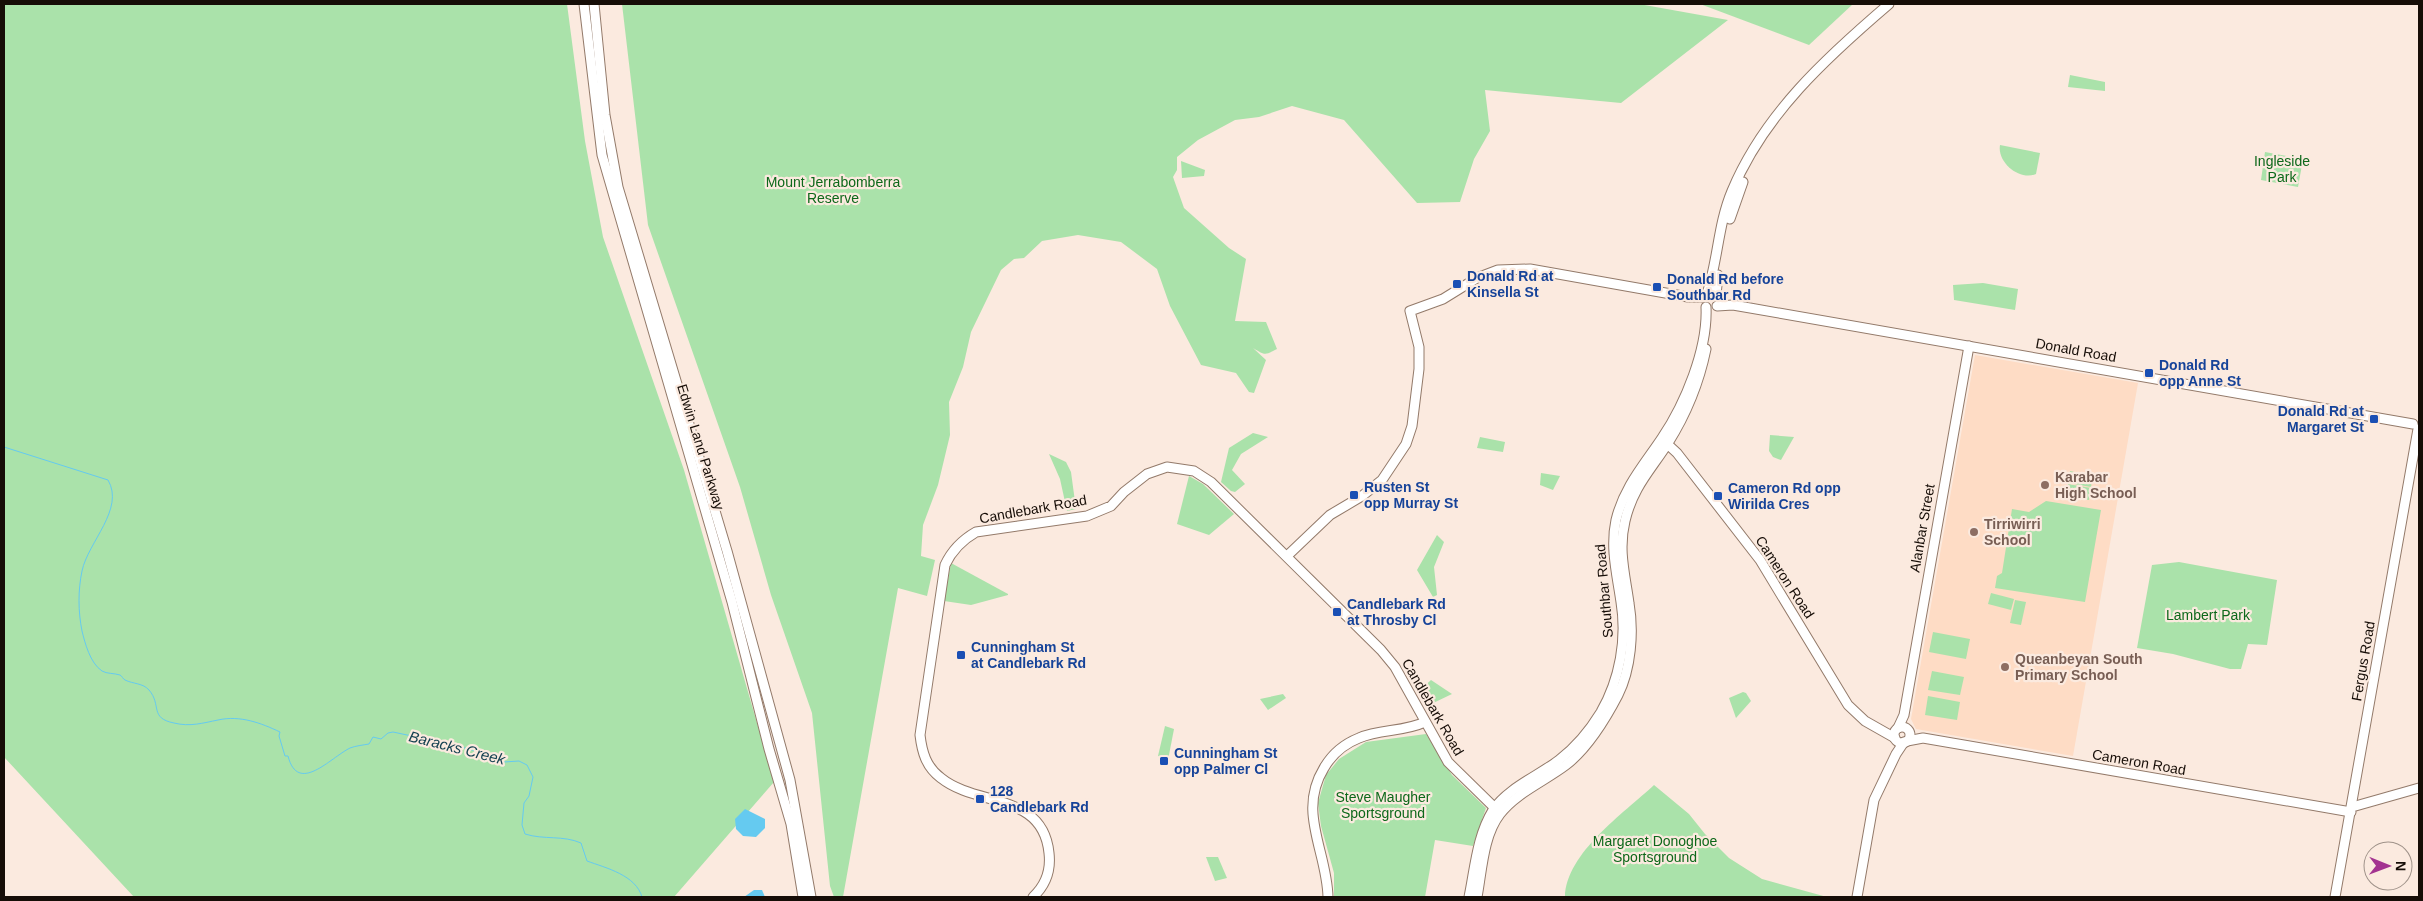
<svg xmlns="http://www.w3.org/2000/svg" width="2423" height="901" font-family="Arial,sans-serif">
<rect width="100%" height="100%" fill="#fbeadf"/>
<path fill="#fedcc5" d="M1975,355L2138,383L2073,756L1916,729L1911,719Z"/>
<g fill="#aae2aa">
<path d="M4,4H567L585,141L603,237L684,470L774,782L674,897H134L4,757Z"/>
<path d="M622,4H1639L1728,20L1621,103L1485,90L1490,131L1474,159L1460,202L1417,203L1344,120L1292,106L1259,117L1235,120L1198,140L1177,157V170L1173,177L1184,208L1229,248L1246,259L1235,321L1266,322L1277,349C1265,355 1266,356 1253,348L1266,360L1254,393L1249,392L1236,373L1201,365L1170,306L1157,269L1121,242L1078,235L1042,241L1024,258L1014,259L1001,270L971,332L963,367L949,402L950,435L938,485L923,525L921,556L935,560L927,596L898,588L843,897H834L830,886L812,713L771,595L740,487L648,225Z"/>
<path d="M1700,4H1853L1809,45Z"/>
<path d="M2070,75L2105,82V91L2068,87Z"/>
<path d="M2000,145L2040,153L2036,174C2020,181 1997,163 2000,145Z"/>
<path d="M2265,152L2303,159L2298,187L2261,180Z"/>
<path d="M1181,161L1205,170L1204,176L1182,178Z"/>
<path d="M1983,283L2018,289L2015,310L1954,300L1953,285Z"/>
<path d="M1253,433L1268,437L1241,454L1232,470L1245,484L1235,492L1231,491L1221,482L1229,448Z"/>
<path d="M1770,435L1794,437L1781,460L1773,457L1769,451Z"/>
<path d="M1480,437L1505,442L1503,452L1477,448Z"/>
<path d="M1049,454L1066,462L1071,472L1076,509L1067,511L1060,479Z"/>
<path d="M2070,471L2093,476L2091,487L2068,483Z"/>
<path d="M1541,473L1560,476L1553,490L1540,485Z"/>
<path d="M1189,476L1203,484L1234,514L1209,535L1177,524Z"/>
<path d="M2068,484L2091,488L2089,500L2066,496Z"/>
<path d="M2046,501L2101,510L2085,602L1995,588L1997,576L2002,573L2012,509L2029,512Z"/>
<path d="M1437,535L1444,542L1434,567L1437,595L1433,597L1417,570Z"/>
<path d="M2179,562L2277,580L2267,645L2248,644L2241,669H2230L2173,654L2137,648L2152,565Z"/>
<path d="M951,563L1008,594V595L971,605L944,601Z"/>
<path d="M1991,593L2014,599L2011,610L1988,604Z"/>
<path d="M2015,600L2026,602L2021,625L2010,623Z"/>
<path d="M1933,632L1970,639L1966,659L1929,652Z"/>
<path d="M1932,671L1964,677L1960,695L1928,690Z"/>
<path d="M1431,680L1452,694L1427,706L1419,691Z"/>
<path d="M1743,692L1746,693L1751,701L1736,718L1729,698Z"/>
<path d="M1283,694L1286,698L1268,710L1260,699Z"/>
<path d="M1928,696L1960,702L1957,720L1925,715Z"/>
<path d="M1165,726L1174,729L1168,760L1158,756Z"/>
<path d="M1426,734L1452,775L1486,808L1473,846L1435,840L1425,897H1334V873L1321,826L1318,803L1326,775L1339,759L1366,742Z"/>
<path d="M1654,785L1689,814L1705,834L1729,858L1762,879L1827,897H1565C1566,853 1624,813 1654,785Z"/>
<path d="M1206,857H1218L1227,878L1215,881Z"/>
</g>
<g fill="#65caf0">
<path d="M745,809L765,819V828L756,837L743,836L736,829L735,819Z"/>
<path d="M754,890H762L765,897H744Z"/>
</g>
<g fill="none" stroke-linecap="round" stroke-linejoin="round">
<path stroke="#65caf0" stroke-width="1" d="M4,447L108,480C125,509 88,542 82,571C78,590 78,611 82,631C85,643 90,663 102,671C107,674 114,673 120,675C122,676 123,679 125,680C133,684 143,683 149,690C162,705 149,718 174,723C190,727 203,723 218,720C240,715 261,723 280,732L279,736L285,756H288C298,795 330,758 350,748C355,746 363,745 369,744L373,737L381,739L388,733L393,732L454,745L491,755L504,762L519,761L527,765L533,777L529,796L524,803L522,825L525,834C544,840 563,835 581,843L587,861C606,868 636,875 642,897"/>
<defs>
<g id="secondary">
<path d="M584,4L602,155L732,602L769,749L791,824L803,897"/>
<path d="M594,4L605,115L618,187L727,551L790,780L811,897"/>
<path d="M1730,219L1743,182"/>
<path d="M1707,294C1718,260 1718,224 1732,191C1764,114 1827,57 1889,4"/>
<path d="M1716,295L1718,275"/>
<path d="M1717,306L1733,305L2413,424"/>
<path d="M1664,441L1677,453L1760,560L1848,705L1865,721L1895,738"/>
<path d="M1287,556L1330,515L1362,496L1382,480L1406,444L1412,426L1419,369V347L1410,311L1443,299L1477,278L1498,270L1530,269L1688,297H1705"/>
<circle cx="1902" cy="735" r="8"/>
<path d="M1898,728L1904,715L1969,346"/>
<path d="M1907,741L1923,738L2351,812"/>
<path d="M2352,807L2419,788"/>
<path d="M1033,897C1046,885 1051,870 1049,853C1043,792 977,807 941,778C926,767 922,752 920,735L945,565C952,550 962,540 976,532L1087,516L1111,506L1124,492L1147,474L1167,467L1194,471L1211,482L1381,650L1395,667L1448,762L1500,813"/>
<path d="M1328,897C1327,851 1297,812 1324,768C1332,754 1344,744 1359,738C1380,729 1404,732 1425,722"/>
<path d="M1469,897C1475,868 1477,836 1493,810C1508,788 1538,776 1559,760C1576,747 1590,730 1601,712C1620,679 1627,639 1621,602C1617,574 1610,548 1616,520C1624,487 1644,465 1662,438C1685,404 1708,349 1706,307"/>
<path d="M1477,897C1482,871 1483,836 1500,814C1516,793 1545,781 1566,765C1588,748 1605,720 1618,695C1631,669 1634,632 1629,603C1625,574 1618,550 1625,521C1633,487 1650,471 1668,443C1687,413 1699,383 1706,349"/>
<path d="M1857,897L1874,800L1896,754L1904,742"/>
<path d="M2335,897L2418,429"/>
</g>
</defs>
<use href="#secondary" stroke="#937a6a" stroke-width="11"/>
<use href="#secondary" stroke="#fff" stroke-width="9"/>
</g>
<g fill="#1a4fb4" stroke="#fbeadf" stroke-width="2">
<rect x="1452" y="279" width="10" height="10" rx="2.5"/>
<rect x="1652" y="282" width="10" height="10" rx="2.5"/>
<rect x="2144" y="368" width="10" height="10" rx="2.5"/>
<rect x="2369" y="414" width="10" height="10" rx="2.5"/>
<rect x="1349" y="490" width="10" height="10" rx="2.5"/>
<rect x="1713" y="491" width="10" height="10" rx="2.5"/>
<rect x="1332" y="607" width="10" height="10" rx="2.5"/>
<rect x="956" y="650" width="10" height="10" rx="2.5"/>
<rect x="1159" y="756" width="10" height="10" rx="2.5"/>
<rect x="975" y="794" width="10" height="10" rx="2.5"/>
</g>
<g fill="#8d6e63" stroke="#fbeadf" stroke-width="2">
<circle cx="2045" cy="485" r="5"/>
<circle cx="1974" cy="532" r="5"/>
<circle cx="2005" cy="667" r="5"/>
</g>
<g text-anchor="middle" stroke-width="4.5" stroke-linejoin="round" paint-order="stroke">
<g font-size="14" fill="#0d681a" stroke="#fbeadf">
<text x="2282" y="166">Ingleside<tspan x="2282" dy="16">Park</tspan></text>
<text x="833" y="187">Mount Jerrabomberra<tspan x="833" dy="16">Reserve</tspan></text>
<text x="2208" y="620">Lambert Park</text>
<text x="1383" y="802">Steve Maugher<tspan x="1383" dy="16">Sportsground</tspan></text>
<text x="1655" y="846">Margaret Donoghoe<tspan x="1655" dy="16">Sportsground</tspan></text>
</g>
<g font-size="14" font-weight="bold" fill="#164399" stroke="#fbeadf" text-anchor="start">
<text x="1467" y="281">Donald Rd at<tspan x="1467" dy="16">Kinsella St</tspan></text>
<text x="1667" y="284">Donald Rd before<tspan x="1667" dy="16">Southbar Rd</tspan></text>
<text x="2159" y="370">Donald Rd<tspan x="2159" dy="16">opp Anne St</tspan></text>
<text x="2364" y="416" text-anchor="end">Donald Rd at<tspan x="2364" dy="16">Margaret St</tspan></text>
<text x="1364" y="492">Rusten St<tspan x="1364" dy="16">opp Murray St</tspan></text>
<text x="1728" y="493">Cameron Rd opp<tspan x="1728" dy="16">Wirilda Cres</tspan></text>
<text x="1347" y="609">Candlebark Rd<tspan x="1347" dy="16">at Throsby Cl</tspan></text>
<text x="971" y="652">Cunningham St<tspan x="971" dy="16">at Candlebark Rd</tspan></text>
<text x="1174" y="758">Cunningham St<tspan x="1174" dy="16">opp Palmer Cl</tspan></text>
<text x="990" y="796">128<tspan x="990" dy="16">Candlebark Rd</tspan></text>
</g>
<g font-size="14" fill="#160d07" stroke="#fbeadf">
<text transform="translate(2076 350) rotate(10)" y="5">Donald Road</text>
<text transform="translate(701 447) rotate(73)" y="5">Edwin Land Parkway</text>
<text transform="translate(1033 509) rotate(-10)" y="5">Candlebark Road</text>
<text transform="translate(1922 528) rotate(-80)" y="5">Alanbar Street</text>
<text transform="translate(1785 577) rotate(57)" y="5">Cameron Road</text>
<text transform="translate(1604 591) rotate(-95)" y="5">Southbar Road</text>
<text transform="translate(2363 661) rotate(-80)" y="5">Fergus Road</text>
<text transform="translate(1433 707) rotate(60)" y="5">Candlebark Road</text>
<text transform="translate(2139 762) rotate(10)" y="5">Cameron Road</text>
</g>
<g font-size="14" font-weight="bold" fill="#785e54" stroke="#fbeadf" text-anchor="start">
<text x="2055" y="482">Karabar<tspan x="2055" dy="16">High School</tspan></text>
<text x="1984" y="529">Tirriwirri<tspan x="1984" dy="16">School</tspan></text>
<text x="2015" y="664">Queanbeyan South<tspan x="2015" dy="16">Primary School</tspan></text>
</g>
<g font-size="15" font-style="italic" fill="#154252" stroke="#fbeadf">
<text transform="translate(457 748) rotate(14)" y="5">Baracks Creek</text>
</g>
</g>
<rect width="2423" height="901" fill="none" stroke="#160d07" stroke-width="10"/>
<g transform="translate(2388 866) rotate(91)"><circle r="24" fill="#fbeadf" stroke="#9f9289"/>
<path d="M0-4L9 19L0 12L-9 19Z" fill="#a33390"/>
<text y="-8" font-size="14" font-weight="bold" text-anchor="middle" fill="#160d07">N</text>
</g>
</svg>
